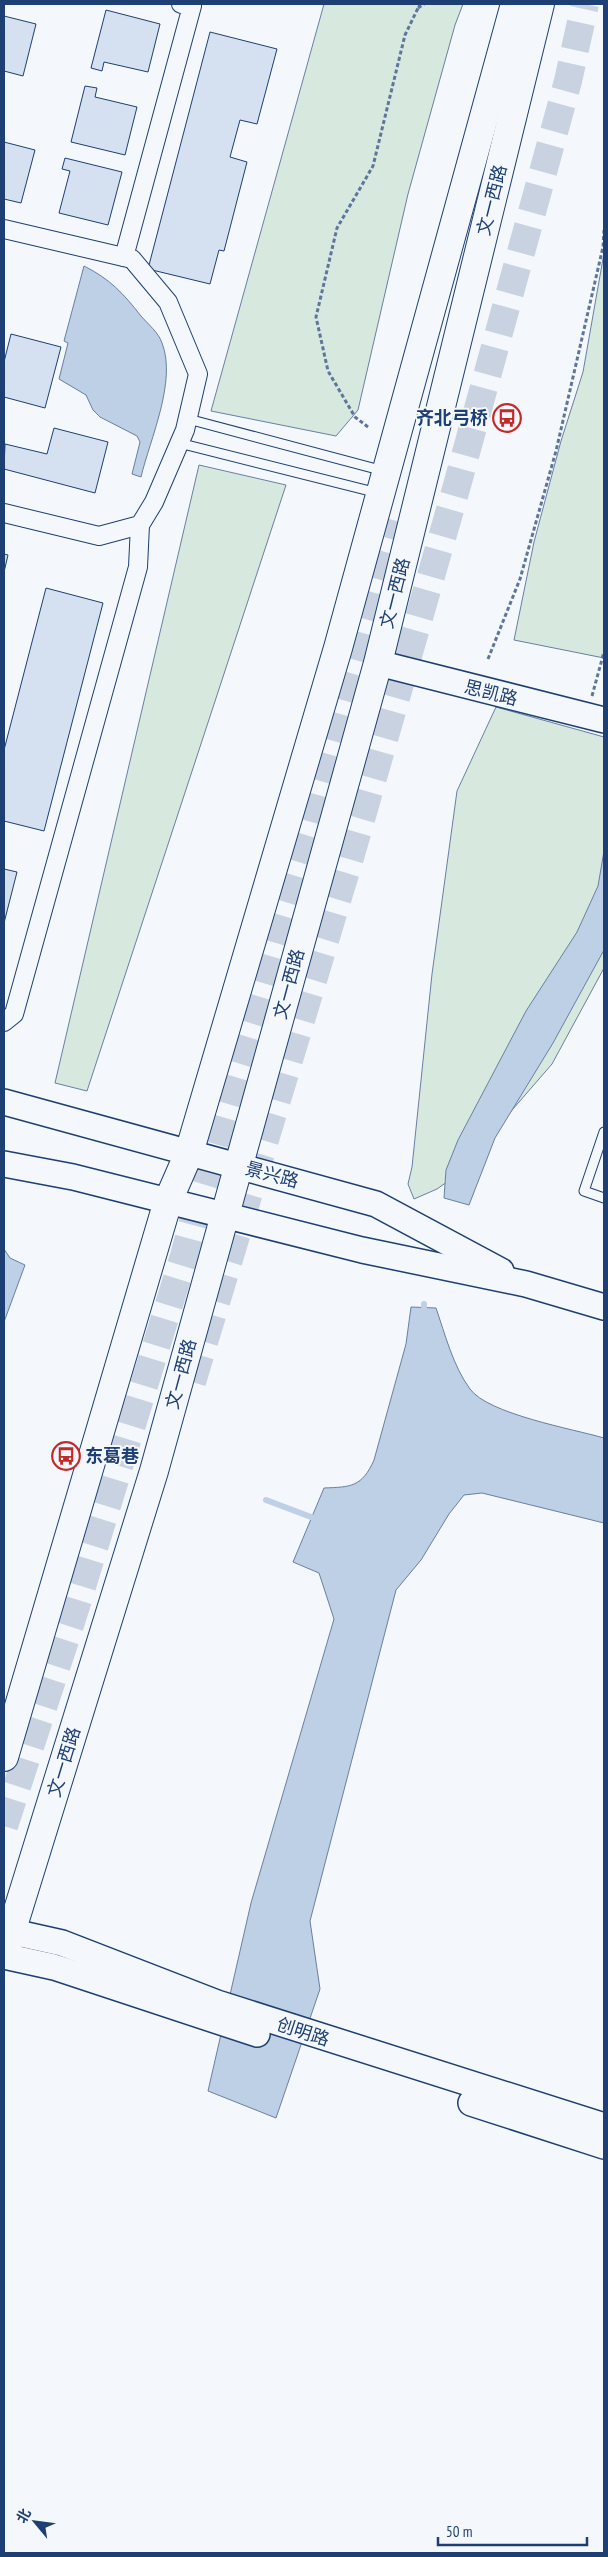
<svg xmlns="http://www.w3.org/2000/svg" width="608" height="2557" font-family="'PT Sans Narrow','Noto Sans SC',sans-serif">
<rect width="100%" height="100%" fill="#f4f7fb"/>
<g fill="#d7e8df" stroke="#687fa3">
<path d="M324,4H463L455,25L408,194L358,410L336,436L211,411Z"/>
<path d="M604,253V658L514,640L534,542L561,441L583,372Z"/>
<path d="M199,465L286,485L87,1091L55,1083Z"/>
<path d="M496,707L604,737V968L552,1064L454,1177L437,1189L414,1199L408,1184L412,1167L432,974L457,791Z"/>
</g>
<g fill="#bed0e5" stroke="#687fa3">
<path d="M84,266C110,279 123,293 141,316C147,323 159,333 162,343C177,381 150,439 141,477L132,474L140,442L137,436L100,417L93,410L86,395L59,379L68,343L64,341Z"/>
<path d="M604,851V950L553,1043L495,1138L469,1205L444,1198L446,1170L458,1140L526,1011L577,932L598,886Z"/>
<path d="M4,1249L10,1258L25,1265L4,1322Z"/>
<path d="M411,1307L436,1308C445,1334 453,1366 470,1389C488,1414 573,1429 604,1438V1523L482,1493L464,1495L449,1514L421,1560L396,1590L310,1921L320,1989L276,2118L208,2091L251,1903L334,1619L319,1573L293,1562L324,1488C351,1487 362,1487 374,1460L406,1344Z"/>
</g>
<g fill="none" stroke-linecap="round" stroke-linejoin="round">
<g stroke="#bed0e5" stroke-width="6">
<path d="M424,1316V1304"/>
<path d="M266,1500L319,1520"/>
</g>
</g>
<g fill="#d5e0f0" stroke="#1d3f73">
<path d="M106,10L160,24L148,72L104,62L102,71L91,68Z"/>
<path d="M4,16L36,24L23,76L4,71Z"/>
<path d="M210,32L277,49L257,124L240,120L230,157L247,162L224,251L219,250L210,284L148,269Z"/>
<path d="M85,86L97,88L95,97L137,107L125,155L71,142Z"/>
<path d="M4,142L35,150L21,203L4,199Z"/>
<path d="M65,158L122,172L108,225L59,213L70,171L62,169Z"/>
<path d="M11,334L61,347L45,408L4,397V362Z"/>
<path d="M54,428L108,442L95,493L4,469L5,444L47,454Z"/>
<path d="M4,554L8,555L4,572Z"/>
<path d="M46,588L103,603L44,831L4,821V750Z"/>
<path d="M4,869L17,872L4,923Z"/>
</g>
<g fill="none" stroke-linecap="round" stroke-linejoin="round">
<g stroke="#c9d2e0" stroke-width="28" stroke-dasharray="28 14" stroke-linecap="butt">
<path d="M192,1382L351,854L456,489L568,81L585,4"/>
<path d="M4,1826L71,1622L184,1256L198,1203L311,831L400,522"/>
</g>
<defs>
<g id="lane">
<path d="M188,419L384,471"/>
<path d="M179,443L378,493"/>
<path d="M604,1132L584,1191L604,1198"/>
</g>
<g id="street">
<path d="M4,229L132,259L168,302L198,374L185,430L154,502L140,525L99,536L4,513"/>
<path d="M124,257L192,6L181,4"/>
<path d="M4,1022L14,1014L138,567L140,525"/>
</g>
<g id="secondary">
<path d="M378,663L604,720"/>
<path d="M4,1102L376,1204L501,1271"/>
<path d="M4,1164L73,1177L362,1250L526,1284L604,1307"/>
<path d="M4,1930L62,1943L217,2003L604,2126"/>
<path d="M4,1956L54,1967L257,2034"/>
<path d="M471,2103L604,2146"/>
</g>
<g id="primary">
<path d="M4,1757L168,1201L189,1153L338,648L515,4"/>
<path d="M4,1955L154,1471L378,663L540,4"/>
</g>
</defs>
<use href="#lane" stroke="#1d3f73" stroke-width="11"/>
<use href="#street" stroke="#1d3f73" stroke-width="20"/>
<use href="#secondary" stroke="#1d3f73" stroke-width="28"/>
<use href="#primary" stroke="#1d3f73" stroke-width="30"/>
<g stroke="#5e769c" stroke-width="3" stroke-dasharray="4 2.5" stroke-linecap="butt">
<path d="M418,8L424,4"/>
<path d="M368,427L355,417L328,371L316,317L337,228L373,166L405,35L420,4"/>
<path d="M488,659L520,579L556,451L603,247L604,230"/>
<path d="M592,696L604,652"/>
</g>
<use href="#lane" stroke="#f4f7fb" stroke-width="9"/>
<use href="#street" stroke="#f4f7fb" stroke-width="18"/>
<use href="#secondary" stroke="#f4f7fb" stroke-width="25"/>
<use href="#primary" stroke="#f4f7fb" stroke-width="28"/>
</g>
<defs>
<symbol id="bus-ring" viewBox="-11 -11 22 22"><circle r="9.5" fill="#f4f7fb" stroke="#c62828" stroke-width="1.5"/><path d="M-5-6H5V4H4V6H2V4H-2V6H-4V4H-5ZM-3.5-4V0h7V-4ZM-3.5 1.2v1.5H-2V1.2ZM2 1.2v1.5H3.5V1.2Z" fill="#c62828"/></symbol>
</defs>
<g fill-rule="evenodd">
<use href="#bus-ring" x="491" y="402" width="32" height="32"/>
<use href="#bus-ring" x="50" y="1440" width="32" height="32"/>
</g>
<g text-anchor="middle" stroke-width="4" stroke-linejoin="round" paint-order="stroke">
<g font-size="18" fill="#1d3f73" stroke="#f4f7fb">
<text transform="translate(492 200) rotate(-76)" y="6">文一西路</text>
<text transform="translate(395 593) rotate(-76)" y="6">文一西路</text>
<text transform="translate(491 693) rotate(14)" y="6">思凯路</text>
<text transform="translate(289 984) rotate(-75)" y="6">文一西路</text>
<text transform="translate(272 1175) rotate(15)" y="6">景兴路</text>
<text transform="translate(181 1374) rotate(-75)" y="6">文一西路</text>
<text transform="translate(64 1762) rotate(-73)" y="6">文一西路</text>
<text transform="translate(303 2032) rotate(18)" y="6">创明路</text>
</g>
<g font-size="18" font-weight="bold" fill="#1d3f73" stroke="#f4f7fb" text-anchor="end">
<text x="488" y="424">齐北弓桥</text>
<text x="85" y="1462" text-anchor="start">东葛巷</text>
</g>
</g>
<rect width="608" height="2557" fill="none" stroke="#1d3f73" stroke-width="10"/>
<g transform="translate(35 2522) rotate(299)" stroke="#f4f7fb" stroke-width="4" paint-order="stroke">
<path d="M0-4L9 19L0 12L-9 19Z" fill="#1d3f73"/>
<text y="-8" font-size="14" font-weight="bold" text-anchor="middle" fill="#1d3f73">北</text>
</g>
<path d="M438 2537v8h149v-8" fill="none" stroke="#1d3f73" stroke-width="2.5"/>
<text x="446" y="2537" font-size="15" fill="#1d3f73" stroke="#f4f7fb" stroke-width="4" paint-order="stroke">50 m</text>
</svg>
